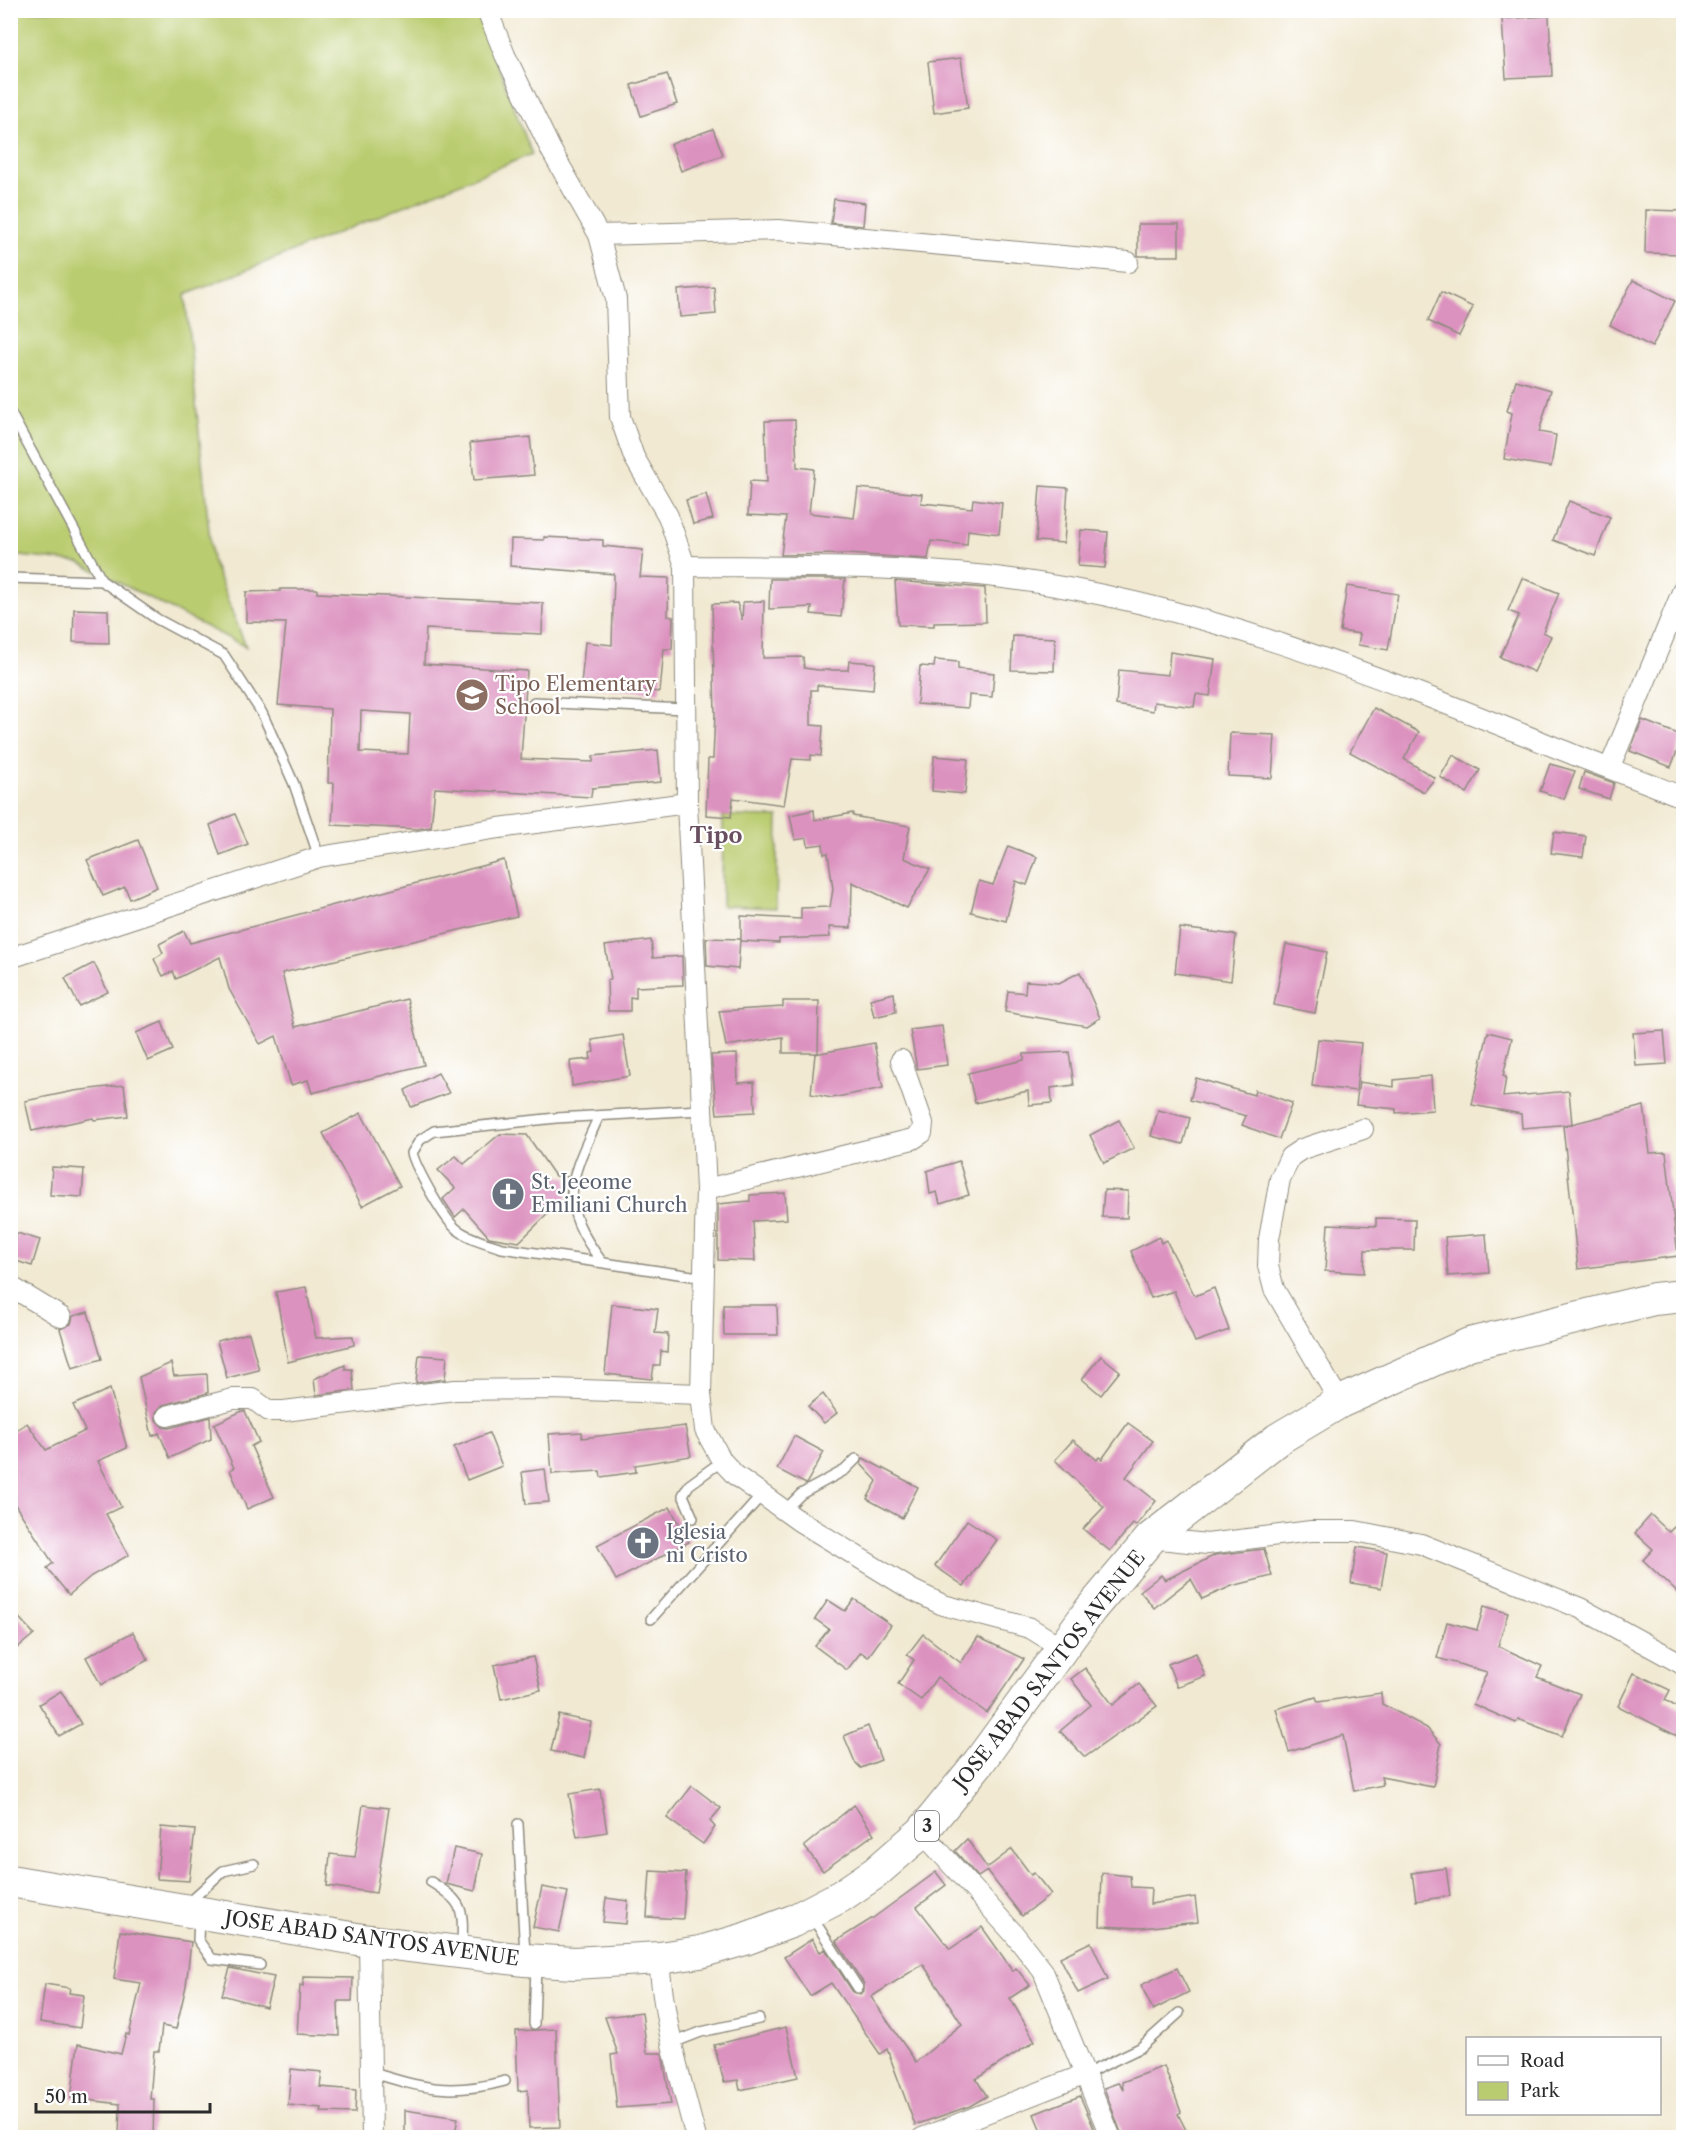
<svg xmlns="http://www.w3.org/2000/svg" width="1694" height="2148" font-family="'Libre Caslon Text',serif">
<rect width="100%" height="100%" fill="#fff"/>
<filter id="ink" filterUnits="userSpaceOnUse"><feTurbulence type="fractalNoise" baseFrequency=".0167" numOctaves="2"/><feDisplacementMap in="SourceGraphic" scale="12" xChannelSelector="R" yChannelSelector="G"/><feConvolveMatrix kernelMatrix="1 2 1 2 8 2 1 2 1" color-interpolation-filters="sRGB"/></filter>
<filter id="wash" filterUnits="userSpaceOnUse"><feTurbulence type="fractalNoise" baseFrequency=".008" numOctaves="4" result="noise"/><feDisplacementMap in="SourceGraphic" scale="24" xChannelSelector="R" yChannelSelector="G"/><feGaussianBlur stdDeviation="1.35" result="paint"/><feColorMatrix in="noise" values="0 0 0 0 0 0 0 0 0 0 0 0 0 0 0 0 0 1.4 0 .05"/><feComposite in="paint" operator="in"/></filter>
<g filter="url(#wash)">
<rect width="100%" height="100%" fill="#f1e9d2"/>
<g fill="#bacc70" stroke="#727c4e" stroke-width="1.5">
<path d="M11,11H477L532,154L185,295L212,560L246,647L78,562L11,555Z"/>
<path d="M723,816L778,817L776,908L722,906Z"/>
</g>
<g id="blocks">
<g fill="#dc92bf" fill-rule="evenodd">
<path d="M1549,16L1552,76L1506,78L1502,19Z"/>
<path d="M961,58L968,108L934,113L928,62Z"/>
<path d="M667,74L677,104L641,116L631,85Z"/>
<path d="M713,129L723,155L681,171L671,144Z"/>
<path d="M834,199L865,203L863,226L831,223Z"/>
<path d="M1646,210L1683,211V254L1645,253Z"/>
<rect x="1138" y="224" width="41" height="32"/>
<path d="M1633,280L1675,301L1652,347L1610,325Z"/>
<path d="M714,287L716,314L680,317L678,290Z"/>
<path d="M1441,292L1473,307L1459,336L1428,321Z"/>
<path d="M1516,380L1551,390L1539,432L1556,435L1551,467L1504,459L1512,413L1507,411Z"/>
<path d="M795,420L797,467L814,469L809,513L854,518L858,488L922,494L921,503L972,508L973,499L1002,503L999,534L968,530L967,545L931,541L928,559L847,554L781,555L786,517L748,515L750,481L767,482L765,421Z"/>
<path d="M530,437L534,475L474,480L470,443Z"/>
<path d="M1040,486L1068,488L1064,543L1036,541Z"/>
<path d="M706,494L713,519L693,524L686,500Z"/>
<path d="M1569,501L1610,517L1595,556L1553,540Z"/>
<path d="M1081,530L1108,532L1105,568L1078,566Z"/>
<path d="M544,537L603,540V546L643,550L640,577L669,578L668,616L673,617L672,649H664L660,692L581,685L585,642L612,645L614,574L510,566L511,539L544,540Z"/>
<path d="M1522,578L1559,593L1543,632L1551,636L1534,672L1500,657L1519,615L1508,611Z"/>
<path d="M770,579H845L841,617L811,614L812,607L769,609Z"/>
<path d="M895,581L985,588L986,622L934,623V626L898,625Z"/>
<path d="M1347,586L1398,594L1388,650L1358,645L1360,634L1340,631Z"/>
<path d="M280,589H317V593L543,603L542,634L426,629L424,664L527,671L521,759L593,762V756L658,750L661,782L592,788L591,797L435,788L431,827L417,829L332,825L334,783H328L330,709L278,705L286,623L246,622V592L280,591ZM361,711L410,714L408,754L360,752Z"/>
<path d="M764,601L763,658L803,657L804,668L818,670H848L849,661L875,663L873,690L817,685V690H811V725L823,726L821,756L811,755V760L792,759L784,805L733,798L731,817L706,815L708,759H713L715,714L712,604L737,603L742,620L743,602Z"/>
<path d="M74,609L108,610L109,643L73,642Z"/>
<path d="M1013,636L1055,638L1054,671L1011,670Z"/>
<path d="M1170,652L1215,659L1210,696L1196,694L1194,707L1154,702L1153,711L1116,705L1119,670L1168,675Z"/>
<path d="M935,660L958,662V669L994,673L992,697L969,695L968,708L917,704L920,666L934,667Z"/>
<path d="M1374,708L1419,732L1404,759L1435,778L1424,792L1350,752Z"/>
<path d="M1642,720L1683,736L1671,767L1630,751Z"/>
<path d="M1230,733L1275,735L1272,778L1228,776Z"/>
<path d="M1453,755L1480,770L1467,793L1440,777Z"/>
<path d="M934,756L968,759L965,794L932,791Z"/>
<path d="M1550,764L1575,771L1564,799L1540,791Z"/>
<path d="M1584,772L1614,783L1609,799L1579,789Z"/>
<path d="M814,810L815,820L853,813V816L910,826L904,858L930,869L907,908L852,882L851,928L829,927L830,937L779,939V943L741,941V916L801,919V908L830,907L833,889L828,853L824,854L823,844L808,846L807,838L795,840L790,815Z"/>
<path d="M235,814L248,844L220,855L210,825Z"/>
<path d="M1554,832L1586,836L1583,857L1551,853Z"/>
<path d="M138,840L157,887L130,899L125,887L103,896L87,860Z"/>
<path d="M1008,846L1037,857L1027,885L1016,881L1006,921L971,912L979,881L993,885Z"/>
<path d="M504,860L517,916L282,973L295,1027L407,999L424,1065L312,1093L308,1080L291,1085L276,1036L260,1044L229,989L220,957L176,979L173,971L163,976L154,959L163,953L159,944L184,931L190,943Z"/>
<path d="M1180,928L1236,935L1231,981L1175,973Z"/>
<path d="M706,938L740,939L738,969L707,966Z"/>
<path d="M651,940L653,958L682,956L683,985L636,987V998L630,997V1011H608L607,980L611,979L605,946Z"/>
<path d="M1286,944L1327,952L1315,1013L1274,1005Z"/>
<path d="M94,963L108,992L79,1006L65,978Z"/>
<path d="M1080,972L1100,1018L1087,1026L1005,1012L1008,991L1025,993L1026,981L1059,983Z"/>
<path d="M894,993L896,1012L874,1017L870,999Z"/>
<path d="M783,1001H819L818,1053H783V1037L726,1046L719,1011L783,1007Z"/>
<path d="M162,1022L173,1050L148,1061L136,1033Z"/>
<path d="M942,1026L947,1065L917,1069L910,1030Z"/>
<path d="M1664,1031L1667,1064L1636,1066L1633,1033Z"/>
<path d="M1488,1032L1512,1038L1503,1076L1506,1077L1503,1097L1569,1091L1572,1124L1522,1128L1521,1114L1472,1105Z"/>
<path d="M623,1035L630,1076L572,1086L570,1061L591,1059L590,1053L594,1052L592,1040Z"/>
<path d="M1318,1039L1361,1043L1356,1091L1312,1086Z"/>
<path d="M874,1043L883,1088L832,1098L811,1094L815,1054Z"/>
<path d="M1069,1052L1074,1085L1051,1088L1052,1103L1029,1105L1028,1091L975,1103L968,1073L1024,1060V1054Z"/>
<path d="M737,1054L738,1083L754,1082L755,1112L717,1114L711,1055Z"/>
<path d="M438,1073L449,1093L411,1107L405,1090Z"/>
<path d="M1431,1076L1433,1110L1396,1113V1109L1356,1105L1359,1082L1394,1087V1080Z"/>
<path d="M1196,1078L1254,1095L1255,1090L1292,1103L1279,1139L1242,1125L1246,1116L1190,1100Z"/>
<path d="M124,1085L128,1116L94,1120L93,1118L32,1131L25,1101L74,1091Z"/>
<path d="M1644,1106L1650,1153L1666,1152L1678,1256L1578,1269L1563,1126Z"/>
<path d="M1158,1110L1190,1118L1183,1144L1151,1136Z"/>
<path d="M361,1113L400,1186L362,1206L323,1133Z"/>
<path d="M1119,1120L1134,1148L1104,1163L1090,1135Z"/>
<path d="M500,1134L527,1135L555,1176L568,1177L566,1202L557,1205L519,1242L489,1237L464,1209L455,1217L443,1199L455,1188L438,1170L456,1156L464,1164Z"/>
<path d="M959,1161L969,1195L940,1204L937,1192L930,1194L927,1171Z"/>
<path d="M52,1167L84,1169L82,1197L50,1195Z"/>
<path d="M1104,1190L1128,1191L1127,1218L1102,1217Z"/>
<path d="M785,1193L787,1219L753,1221L755,1261L718,1260V1204L750,1201V1195Z"/>
<path d="M1376,1218L1415,1219L1414,1250H1365L1364,1273L1325,1271L1328,1224L1376,1226Z"/>
<path d="M17,1233L40,1240L32,1266L10,1259Z"/>
<path d="M1486,1234L1489,1273L1448,1276L1445,1237Z"/>
<path d="M1159,1237L1161,1243L1166,1240L1195,1296L1214,1288L1229,1330L1195,1342L1174,1291L1151,1298L1131,1251Z"/>
<path d="M306,1287L316,1338L353,1336L354,1345L288,1362L276,1292Z"/>
<path d="M612,1304L658,1309L655,1333L668,1334L667,1352L661,1351L660,1365H654L652,1379L605,1374Z"/>
<path d="M723,1305H777L778,1335H724Z"/>
<path d="M88,1312L102,1359L72,1368L60,1329L71,1324L73,1316Z"/>
<path d="M249,1333L259,1370L227,1378L217,1341Z"/>
<path d="M419,1355L447,1357L445,1379L416,1383Z"/>
<path d="M1101,1356L1120,1371L1101,1395L1082,1379Z"/>
<path d="M171,1363L174,1376L207,1374L208,1393L163,1405L156,1412V1420L163,1427L169,1428L210,1417L211,1439L170,1458L159,1433L152,1436L139,1377Z"/>
<path d="M345,1365V1369H352L354,1390L316,1395L314,1379Z"/>
<path d="M110,1389L127,1448L98,1461L121,1507L106,1514L129,1555L91,1576L69,1595L47,1568L53,1563L10,1497V1434L27,1423L46,1450L85,1431L73,1405Z"/>
<path d="M823,1394L837,1413L824,1423L808,1406Z"/>
<path d="M242,1411H245L259,1442L251,1446L274,1497L247,1509L230,1470L234,1468L214,1424Z"/>
<path d="M1128,1423L1153,1441L1126,1477L1156,1501L1136,1526L1133,1524L1110,1551L1083,1529L1104,1507L1055,1460L1073,1440L1097,1460L1099,1457L1102,1459Z"/>
<path d="M685,1426L691,1456L635,1465L636,1472L601,1477L600,1471L552,1474L549,1434L582,1432V1438Z"/>
<path d="M489,1433L502,1466L467,1480L454,1447Z"/>
<path d="M794,1436L824,1452L806,1484L777,1469Z"/>
<path d="M863,1458L918,1487L902,1518L867,1499L877,1481L861,1464Z"/>
<path d="M545,1469L549,1502L526,1504L522,1472Z"/>
<path d="M670,1507L689,1542L616,1580L597,1545Z"/>
<path d="M1651,1515L1669,1532L1674,1527L1683,1536V1598L1643,1560L1653,1549L1635,1533Z"/>
<path d="M967,1520L997,1540L964,1586L935,1566Z"/>
<path d="M1357,1547L1387,1552L1381,1588L1351,1583Z"/>
<path d="M1264,1549L1272,1576L1232,1586L1202,1599L1191,1579L1154,1608L1140,1591L1161,1575L1165,1580L1215,1555Z"/>
<path d="M854,1599L891,1625L868,1657L861,1652L847,1670L815,1646L829,1629L815,1619L828,1600L845,1611Z"/>
<path d="M1484,1606L1508,1613L1498,1646L1542,1666L1537,1677L1580,1694L1562,1736L1518,1719L1516,1723L1473,1704L1487,1672L1437,1658L1447,1622L1477,1630Z"/>
<path d="M10,1608L34,1634L10,1654Z"/>
<path d="M133,1632L148,1660L101,1685L86,1657Z"/>
<path d="M923,1634L961,1663L978,1637L1024,1659L987,1713L937,1677L921,1700L898,1684L914,1660L907,1655Z"/>
<path d="M1196,1653L1205,1676L1177,1687L1168,1664Z"/>
<path d="M533,1657L541,1690L501,1699L494,1665Z"/>
<path d="M1085,1668L1113,1705L1139,1684L1157,1706L1085,1757L1060,1731L1091,1705L1071,1679Z"/>
<path d="M1634,1673L1670,1690L1665,1700L1683,1711V1739L1618,1706Z"/>
<path d="M61,1691L81,1724L59,1736L39,1704Z"/>
<path d="M1381,1693L1382,1704L1427,1728L1441,1744L1433,1787L1381,1777L1383,1785L1354,1791L1343,1735L1289,1752L1276,1709L1316,1697L1318,1702Z"/>
<path d="M559,1715L591,1722L584,1758L551,1751Z"/>
<path d="M868,1726L881,1760L861,1768L855,1762L844,1736Z"/>
<path d="M692,1786L721,1808L710,1821L715,1827L703,1844L667,1818Z"/>
<path d="M600,1789L607,1832L577,1837L569,1794Z"/>
<path d="M363,1805L389,1808L376,1893L327,1886L330,1854L355,1857Z"/>
<path d="M854,1805L874,1834L823,1871L804,1846Z"/>
<path d="M161,1827L195,1830L189,1881L157,1879Z"/>
<path d="M967,1839L987,1868L1012,1849L1031,1875L1034,1873L1051,1894L1022,1916L987,1871L978,1877L955,1851Z"/>
<path d="M454,1848L482,1854L475,1891L446,1884Z"/>
<path d="M1446,1868L1450,1896L1416,1901L1412,1873Z"/>
<path d="M650,1871L686,1873L683,1919L647,1917Z"/>
<path d="M936,1872L946,1885L917,1907L950,1949L982,1927L1013,1971L1016,1968L1030,1985L1010,1998L1035,2041L976,2079L987,2096L970,2106L915,2125L887,2049L880,2054L831,1983L810,1996L784,1957L812,1939L820,1952L825,1949L853,1992L861,1994L864,1991V1984L836,1941L873,1918ZM923,1964L962,2024L916,2062L871,1997Z"/>
<path d="M1102,1873L1130,1876L1131,1887L1151,1888L1150,1904L1195,1897L1198,1922L1141,1928L1100,1926Z"/>
<path d="M542,1887L568,1892L559,1932L533,1927Z"/>
<path d="M606,1898L628,1901L626,1924L603,1922Z"/>
<path d="M120,1931L191,1942L186,1986L176,2029L162,2026L159,2051H154L150,2099H154L153,2138H119L120,2104L71,2098L78,2044L121,2054L126,2034L129,2035L141,1983L114,1979Z"/>
<path d="M1091,1942L1108,1979L1078,1993L1060,1957Z"/>
<path d="M230,1968L274,1977L266,2007L222,1995Z"/>
<path d="M1177,1968L1189,1992L1153,2010L1141,1985Z"/>
<path d="M303,1977L353,1978L352,2001H338L339,2036L297,2034L300,1985L303,1986Z"/>
<path d="M45,1984L70,1988L69,1993L84,1995L80,2028L40,2022Z"/>
<path d="M642,2012L647,2053H662L671,2104L617,2108L611,2055L618,2054L605,2017Z"/>
<path d="M786,2027L798,2077L740,2090L738,2080L724,2082L714,2045Z"/>
<path d="M556,2029L560,2127L529,2128L528,2090L518,2091L516,2031Z"/>
<path d="M1164,2066L1181,2112L1178,2114L1190,2138H1123L1104,2088L1118,2083L1123,2089L1122,2082Z"/>
<path d="M291,2069L322,2072L320,2087L356,2090L355,2113L321,2112L322,2108L288,2105Z"/>
<path d="M1080,2096L1098,2138H1044L1034,2114Z"/>
<path d="M405,2110L458,2118L454,2138H405Z"/>
</g>
</g>
</g>
<g filter="url(#ink)">
<use href="#blocks" fill-opacity="0" stroke="#8e8a7e" stroke-width="1.5"/>
<g fill="none" stroke-linecap="round" stroke-linejoin="round">
<defs>
<g id="service">
<path d="M10,412L102,581L157,619L224,655L262,713L294,784L319,857"/>
<path d="M10,578L102,581"/>
<path d="M534,702L685,709"/>
<path d="M701,1110L556,1118L434,1131L420,1140L412,1153C416,1168 445,1222 458,1230C470,1239 487,1243 502,1248L706,1278"/>
<path d="M599,1116C570,1180 556,1201 602,1262"/>
<path d="M784,1511L801,1494L845,1470L856,1459"/>
<path d="M693,1518L683,1495L689,1485L722,1461"/>
<path d="M651,1619L761,1496"/>
<path d="M518,1824L525,1955"/>
<path d="M431,1882C465,1903 463,1909 462,1947"/>
<path d="M188,1903L223,1871L254,1864"/>
<path d="M812,1917L858,1988"/>
<path d="M199,1918L198,1940L212,1959L260,1965"/>
<path d="M534,2024L536,1966"/>
<path d="M670,2044L701,2032L759,2019"/>
<path d="M370,2072C422,2088 450,2096 505,2081"/>
<path d="M1086,2074L1140,2048L1179,2013"/>
</g>
<g id="minor">
<path d="M487,10L505,55L551,150L599,235L616,299L620,417L634,457L668,516L685,566L687,803L706,1189L701,1394L705,1430L722,1461L735,1475L799,1521L912,1590L943,1605L1030,1628L1064,1649"/>
<path d="M599,235L778,230L1128,262"/>
<path d="M685,566C786,567 887,565 987,576C1191,599 1383,678 1572,754C1609,769 1647,782 1684,798"/>
<path d="M1610,767L1684,587"/>
<path d="M10,958L319,857L499,828L687,803"/>
<path d="M706,1189L913,1139L922,1133L923,1123L901,1060"/>
<path d="M10,1286L61,1317"/>
<path d="M1340,1402L1274,1289L1268,1266L1269,1239L1280,1179L1290,1157L1302,1149L1363,1129"/>
<path d="M167,1416L233,1399H253L269,1411H284L455,1390L552,1389L701,1394"/>
<path d="M1151,1538L1207,1544L1311,1531H1355L1421,1544L1580,1608L1684,1665"/>
<path d="M922,1832L1014,1934L1043,1971L1111,2138"/>
<path d="M369,1941L372,2138"/>
<path d="M659,1958C663,2021 680,2076 696,2138"/>
<path d="M922,2138L1086,2074"/>
</g>
<path id="trunk" d="M10,1881L369,1941L525,1960L574,1963L659,1958L700,1952L745,1939L793,1921L841,1896L875,1873L922,1832L979,1762L1090,1610L1151,1538L1278,1439L1340,1402L1469,1344L1654,1299L1684,1296"/>
</defs>
<use href="#service" stroke="#8e8a7e" stroke-width="12"/>
<use href="#minor" stroke="#8e8a7e" stroke-width="22"/>
<use href="#trunk" stroke="#8e8a7e" stroke-width="34"/>
<use href="#service" stroke="#fff" stroke-width="9"/>
<use href="#minor" stroke="#fff" stroke-width="20"/>
<use href="#trunk" stroke="#fff" stroke-width="32"/>
</g>
</g>
<defs>
<symbol id="school-disc" viewBox="-11 -11 22 22"><circle r="9.5" fill="#8d6e63" stroke="#fff"/><path d="M0-5L7-2L0 1L-7-2ZM-4 1L0 2.5L4 1V4Q0 6-4 4Z" fill="#fff"/></symbol>
<symbol id="church-disc" viewBox="-11 -11 22 22"><circle r="9.5" fill="#6b7280" stroke="#fff"/><path d="M-1.2-6h2.4v3.5h3.3v2.4h-3.3V6h-2.4V-.1h-3.3v-2.4h3.3Z" fill="#fff"/></symbol>
</defs>
<g fill-rule="evenodd">
<use href="#school-disc" x="453" y="676" width="38" height="38"/>
<use href="#church-disc" x="489" y="1175" width="38" height="38"/>
<use href="#church-disc" x="624" y="1524" width="38" height="38"/>
</g>
<g text-anchor="middle" stroke-width="4.5" stroke-linejoin="round" paint-order="stroke">
<rect fill="#fff" stroke="#6b6b6b" stroke-width="1.5" x="915" y="1811" width="24" height="30" rx="4.5"/>
<g font-size="18" font-weight="bold" fill="#2b2b2b">
<text x="927" y="1832">3</text>
</g>
<g font-size="20" fill="#785e54" stroke="#fff" text-anchor="start">
<text x="495" y="691">Tipo Elementary<tspan x="495" dy="23">School</tspan></text>
</g>
<g font-size="20" fill="#5b616d" stroke="#fff" text-anchor="start">
<text x="531" y="1189">St. Jeeome<tspan x="531" dy="23">Emiliani Church</tspan></text>
<text x="666" y="1539">Iglesia<tspan x="666" dy="23">ni Cristo</tspan></text>
</g>
<g font-size="20" fill="#2b2b2b" stroke="#fff">
<text transform="translate(1049 1670) rotate(-52)" y="7">JOSE ABAD SANTOS AVENUE</text>
<text transform="translate(372 1938) rotate(8)" y="7">JOSE ABAD SANTOS AVENUE</text>
</g>
<g font-size="22" font-weight="bold" fill="#694f5f" stroke="#fff">
<text x="716" y="843">Tipo</text>
</g>
</g>
<rect width="1694" height="2148" fill="none" stroke="#fff" stroke-width="36"/>
<rect x="1466" y="2037" width="195" height="78" fill="#ffffff" stroke="#aaaaaa" stroke-width="1.5"/>
<rect x="1478" y="2056" width="30" height="9" fill="#ffffff" stroke="#aaaaaa" stroke-width="1.5"/>
<text x="1520" y="2067" font-size="18" fill="#2b2b2b">Road</text>
<rect x="1478" y="2082" width="30" height="18" fill="#bacc70" stroke="#aaaaaa" stroke-width="1.5"/>
<text x="1520" y="2097" font-size="18" fill="#2b2b2b">Park</text>
<path d="M36 2103v9h174v-9" fill="none" stroke="#2b2b2b" stroke-width="3"/>
<text x="45" y="2103" font-size="18" fill="#2b2b2b" stroke="#ffffff" stroke-width="4.5" paint-order="stroke">50 m</text>
</svg>
